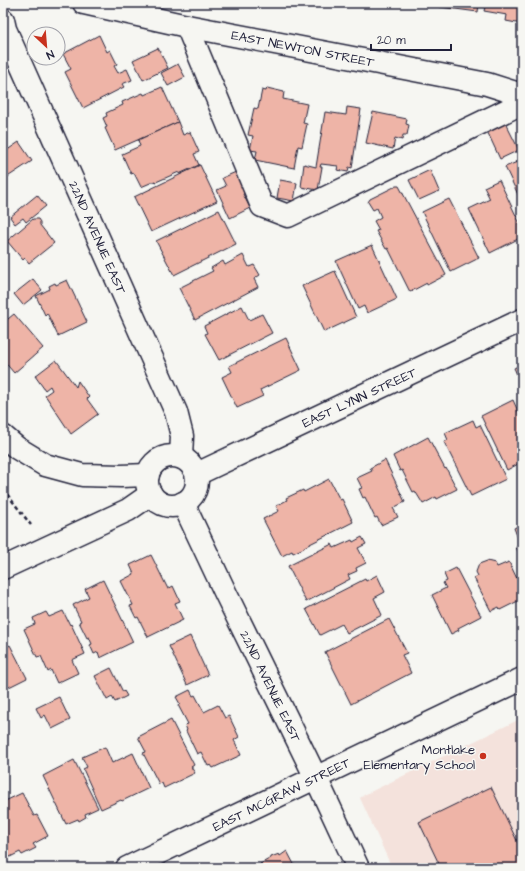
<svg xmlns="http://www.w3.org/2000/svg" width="525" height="871" font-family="'Architects Daughter',sans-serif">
<rect width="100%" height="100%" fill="#f6f6f2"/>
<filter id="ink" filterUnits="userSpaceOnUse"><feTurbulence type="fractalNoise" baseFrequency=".025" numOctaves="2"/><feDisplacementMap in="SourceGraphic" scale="8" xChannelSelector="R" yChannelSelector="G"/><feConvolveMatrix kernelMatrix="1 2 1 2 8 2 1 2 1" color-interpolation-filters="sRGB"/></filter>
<g filter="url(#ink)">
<path fill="#f4e2dc" d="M522,718V868H392L360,798L364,795Z"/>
<g fill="#eeb4a7" stroke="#22223b">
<path d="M441,3H479L478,12L440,7Z"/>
<path d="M486,3H522V24L506,21L507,15L484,11Z"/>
<path d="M99,35L107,52L110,50L117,64L114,66L118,73L127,69L132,80L122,84L124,87L83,108L65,72L71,69L63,54Z"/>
<path d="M158,48L168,68L143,80L133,60Z"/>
<path d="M178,64L185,77L168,86L161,73Z"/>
<path d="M162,87L178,122L115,150L105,128L107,127L103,118L107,116L106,113L123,105L122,102L143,93L144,95Z"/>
<path d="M267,88L284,92L283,99L307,104L303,123L307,124L302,147L298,146L294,168L255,160L257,151L250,150L253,136L248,135L254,108L258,109L262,90L266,91Z"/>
<path d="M347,107L361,109L352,168L349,167L348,172L337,170L338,166L321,164L320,167H322L318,190L301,187L304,164L316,167L325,112L346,115Z"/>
<path d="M373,112L407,119L406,124L409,125L407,135H403L402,140L395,138L393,149L366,143Z"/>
<path d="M178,122L183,135L190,132L199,152L194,154L199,165L179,174V172L156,182L155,181L141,187L134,173L131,174L122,154L140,146L138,140Z"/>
<path d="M505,122L519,150L500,159L487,131Z"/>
<path d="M19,142L32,161L6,178L3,174V153Z"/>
<path d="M522,160V203L505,167Z"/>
<path d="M200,165L217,201L151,232L134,197Z"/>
<path d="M430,170L439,191L419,200L409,180Z"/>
<path d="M236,172L245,193L243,194L250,208L230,218L217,190L226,186L222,178Z"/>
<path d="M280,180L297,183L294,201L277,198Z"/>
<path d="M499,180L522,228V237L490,253L469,209L490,199L484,187Z"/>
<path d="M396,186H399L446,275L427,285V283L410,292L388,248L386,249L376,231L379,230L374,221L381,217L377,208L373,210L368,202L370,199Z"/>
<path d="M37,195L46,206L26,222L23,218L15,224L10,217Z"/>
<path d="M449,199L479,258L451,272L422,212Z"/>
<path d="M219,210L236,244L174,275L156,241Z"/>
<path d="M33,219H38L40,222V225L54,243L29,263L25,258L23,260L7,241Z"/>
<path d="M372,245L397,299L367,313L364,306L358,309L336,261Z"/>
<path d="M243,255L249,267L254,265L260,275L254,279L258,287L195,320L179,288L213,271L211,268L223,261L225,265Z"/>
<path d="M335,271L356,317L324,332L302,286Z"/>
<path d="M33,279L42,290L23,305L14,294Z"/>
<path d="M67,280L87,322L58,336L47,313L45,315L36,296L50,289L49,286L55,283L56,285Z"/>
<path d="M242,306L249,320L262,314L272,333L219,360L205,334L207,333L204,326Z"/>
<path d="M14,314L43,348L14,373L3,360V323Z"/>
<path d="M286,338L301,370L260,390L263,396L237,408L222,377L232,372L229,366Z"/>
<path d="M56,360L76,387L78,381L89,397L87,399L98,414L71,434L45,395L52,390L50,386L45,390L35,376Z"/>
<path d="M522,364V385L514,368Z"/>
<path d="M513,400L522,420V466L520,463L507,470L481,416Z"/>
<path d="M473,420L476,427L480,425L506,479L471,496L444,442L448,440L445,433Z"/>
<path d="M428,437L445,469L446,468L457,489L437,499L436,497L423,504L415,491L413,492L402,470L400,471L393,456Z"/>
<path d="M385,460L405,502L393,508L398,517L381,525L377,517L375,518L365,497L363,498L359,489L362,488L357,478L372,471L370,468Z"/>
<path d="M329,479L340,500L342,499L353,522L304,547V548L293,553L292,551L282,556L263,519L279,511L276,506L287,500L286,498L303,490L304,492Z"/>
<path d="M522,524V559L516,547L520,545L518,541H519L514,528Z"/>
<path d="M362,537L366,544L358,548L366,563L356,568L357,571L348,575L350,579L306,602L288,566L332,544L334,548L352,540L353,542Z"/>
<path d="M151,555L168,589L173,586L180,601L175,603L183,620L148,637L138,617L136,618L130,606L133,605L121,581L134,574L130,565Z"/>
<path d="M487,561L495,563L497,567L509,562L522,589V599L500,610L499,607L491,611L474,578L478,576L476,572L479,564Z"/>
<path d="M456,568L481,616L458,628L459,630L451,634L432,595L446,588L443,583L447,581L444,574Z"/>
<path d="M377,575L385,592L374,598L382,615L347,633L342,624L320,635L306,609L365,579L366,581Z"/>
<path d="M103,580L133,642L100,658L98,652L94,654L90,645L92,644L89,637L87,638L79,622L81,621L73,605L89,597L85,589Z"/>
<path d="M63,611L70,625L71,624L85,654L72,660L78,673L57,683L51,670L48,672L41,656L37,657L24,629L35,624L33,618L46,612L49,617Z"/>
<path d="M389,619L407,653L402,655L411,673L351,704L325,652Z"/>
<path d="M190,636L208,675L187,685L169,646Z"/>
<path d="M10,645L27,678L3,690V649Z"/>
<path d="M111,668L123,692L124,691L127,696L115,702L112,697L107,700L95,676Z"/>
<path d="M190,690L193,696L195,695L204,712L218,705L225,718L229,716L239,737L234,740L241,755L213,768L211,765L208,766L201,752L197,754L186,731L187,730L185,725L188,724L178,705L180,704L176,697Z"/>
<path d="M59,697L70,720L52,729L45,715L41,718L36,708Z"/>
<path d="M171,720L194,765L191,767L195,773L164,788L162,783L159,784L143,753L146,752L138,737Z"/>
<path d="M105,747L112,763L133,753L149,788L122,801L121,800L101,809L83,769L87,767L82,757Z"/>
<path d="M74,760L98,808L85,814L86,817L79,821L78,819L66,824L43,776Z"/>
<path d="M491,787L522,851V868H441L419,822Z"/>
<path d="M22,793L34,816L37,815L48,836L33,844L36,848L22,855L20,852L6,859L3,852V802Z"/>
<path d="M287,851L296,868H254L261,865L260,864L271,858V857L279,854L280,856Z"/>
</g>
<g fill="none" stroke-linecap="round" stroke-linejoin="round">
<defs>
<g id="minor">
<path d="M84,3L187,26L487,84L522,95"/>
<path d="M3,20L5,29L176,412L182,436L181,457"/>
<path d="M187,26L262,206L288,216L522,103"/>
<path d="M3,436L17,448L45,465L82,475L121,476L148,475"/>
<circle cx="172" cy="481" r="25"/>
<path d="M197,474L522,320"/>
<path d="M183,503L226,594L316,778L358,868"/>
<path d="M3,568L128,510L151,494"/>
<path d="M127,868L522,679"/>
</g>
</defs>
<use href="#minor" stroke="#22223b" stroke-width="25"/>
<path stroke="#22223b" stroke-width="2.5" stroke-dasharray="4 3" stroke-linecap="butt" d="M3,489L31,525"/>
<use href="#minor" stroke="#f6f6f2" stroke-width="22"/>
</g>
</g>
<circle fill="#c8321e" stroke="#f6f6f2" stroke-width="1.5" cx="483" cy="756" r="4"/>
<g text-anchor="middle" stroke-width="3" stroke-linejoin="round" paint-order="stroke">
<g font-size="13" fill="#22223b" stroke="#f6f6f2">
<text transform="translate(303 48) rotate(11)" y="5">EAST NEWTON STREET</text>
<text transform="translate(98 237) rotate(66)" y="5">22ND AVENUE EAST</text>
<text transform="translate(359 397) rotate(-25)" y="5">EAST LYNN STREET</text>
<text transform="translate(271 686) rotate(64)" y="5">22ND AVENUE EAST</text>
<text transform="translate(281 794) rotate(-26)" y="5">EAST MCGRAW STREET</text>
</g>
<g font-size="13" fill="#22223b" stroke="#f6f6f2" text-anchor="end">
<text x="475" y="754">Montlake<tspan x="475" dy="15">Elementary School</tspan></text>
</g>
</g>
<rect width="525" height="871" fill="none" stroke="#f6f6f2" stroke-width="16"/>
<rect x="8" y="8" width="509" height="855" fill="none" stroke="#22223b" stroke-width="1.5" filter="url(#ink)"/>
<g transform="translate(46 46) rotate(154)"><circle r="19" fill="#f6f6f2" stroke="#a1a1a9"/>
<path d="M0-3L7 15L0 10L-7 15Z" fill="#c8321e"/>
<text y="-6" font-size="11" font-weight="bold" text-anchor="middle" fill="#22223b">N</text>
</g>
<path d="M371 44v6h80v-6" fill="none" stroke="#22223b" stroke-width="2"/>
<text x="377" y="44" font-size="12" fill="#22223b" stroke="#f6f6f2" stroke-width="3" paint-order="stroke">20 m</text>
</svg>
